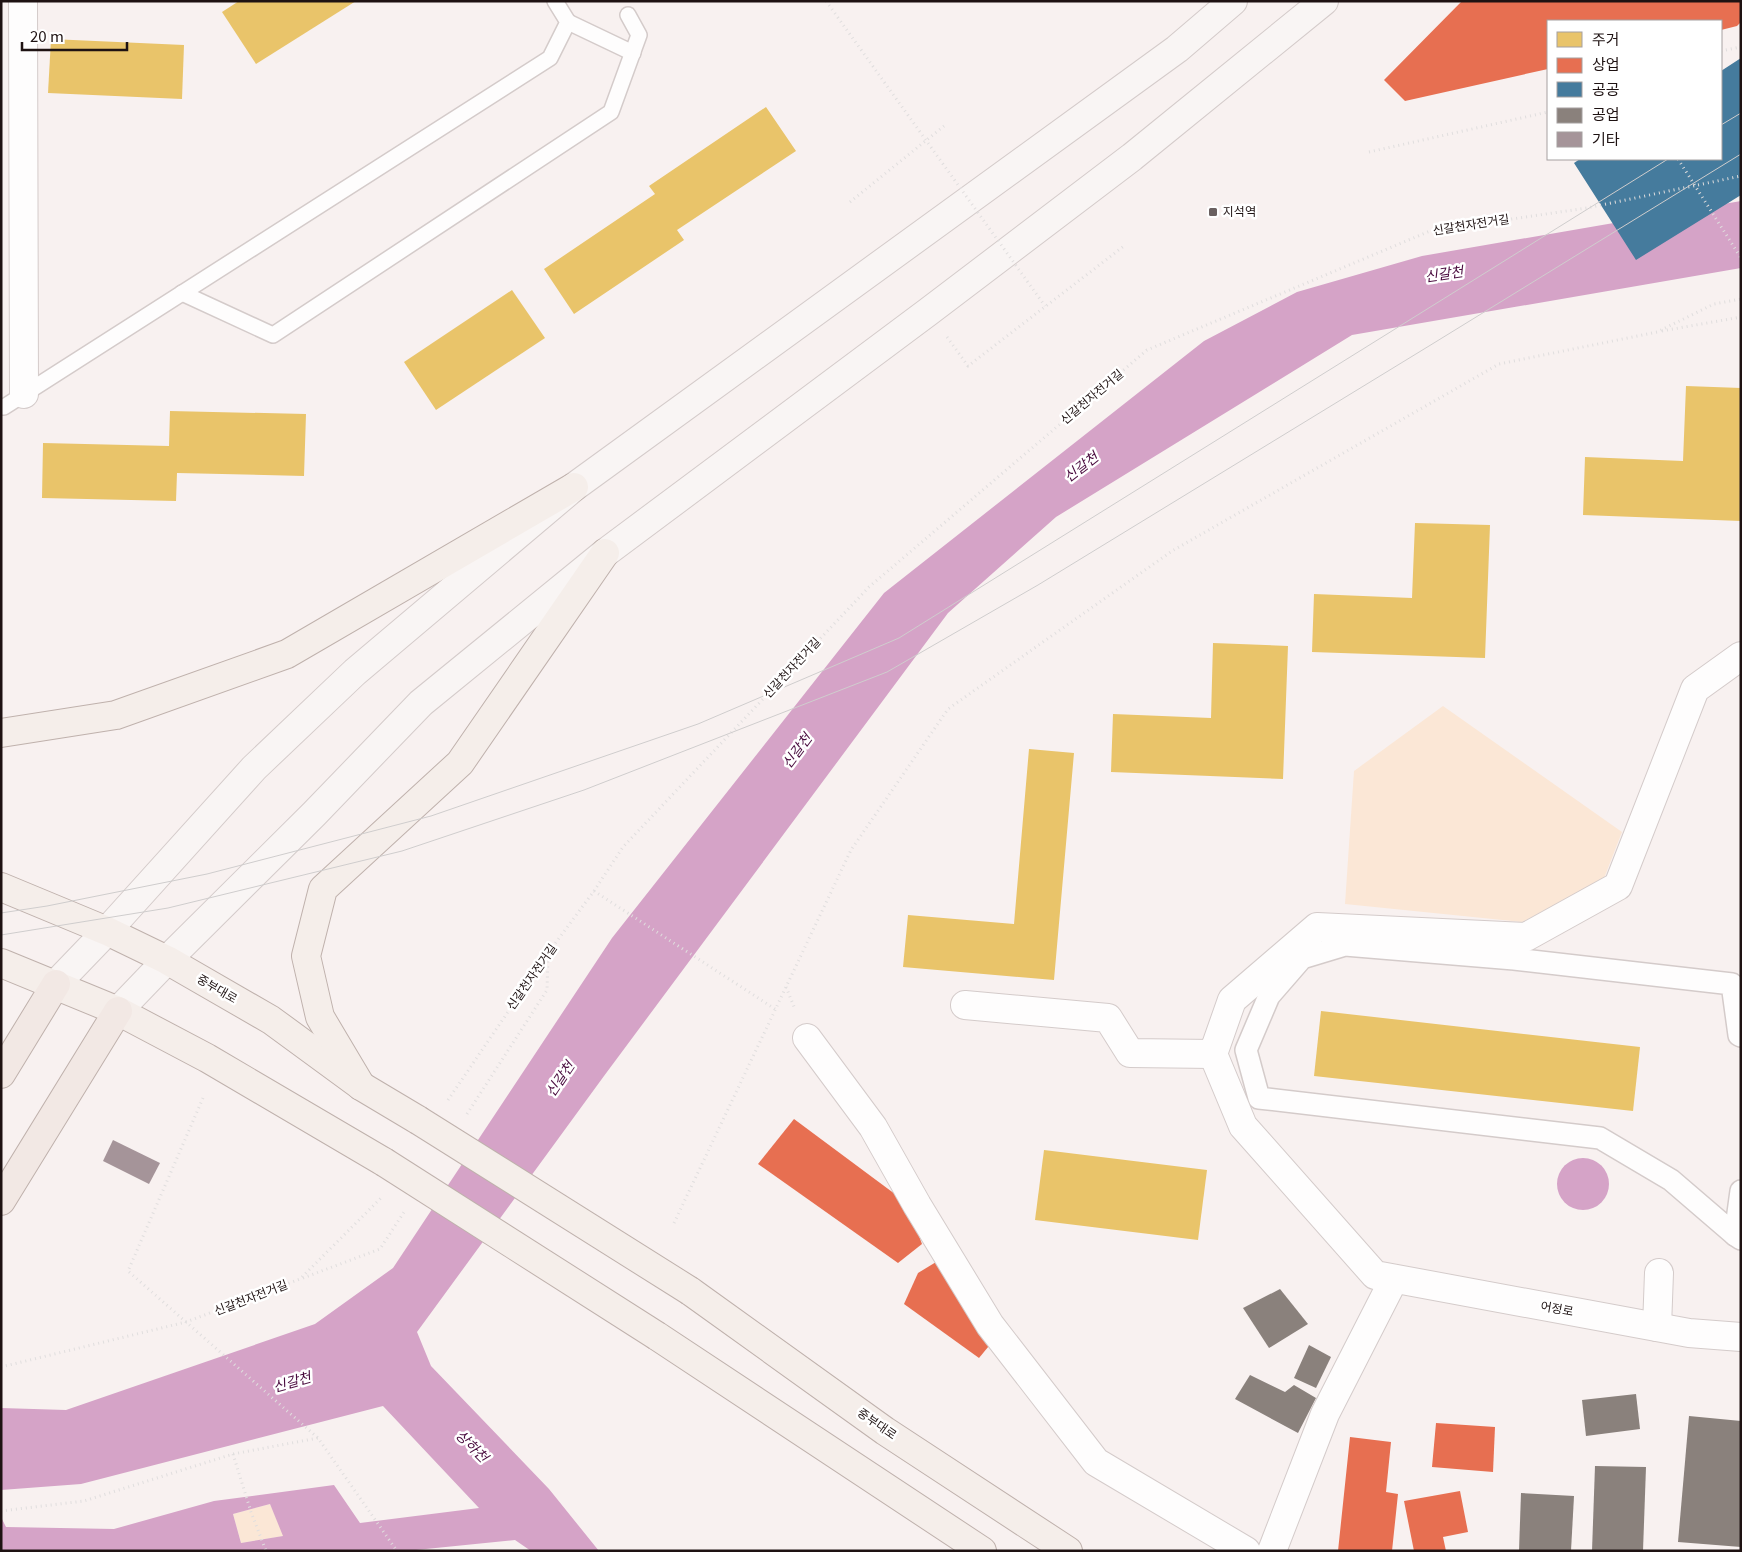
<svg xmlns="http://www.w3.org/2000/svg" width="1742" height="1552" font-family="Georgia,'Noto Sans KR',serif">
<rect width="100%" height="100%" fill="#f8f1f0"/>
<g fill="#fbe7d6">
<path d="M1443,706L1622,832L1603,881L1522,922L1345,904L1354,771Z"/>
<path d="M270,1504L284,1536L241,1543L233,1514Z"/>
</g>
<g fill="#d5a3c7" fill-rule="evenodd">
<path d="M1741,201V268L1352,335L1056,517L948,613L604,1076L417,1332L431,1366L549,1489L599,1551H531L515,1540L406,1551H1V1517L6,1527L114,1529L214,1501L334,1485L360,1523L479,1508L383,1406L81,1484L1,1490V1408L66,1410L315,1324L393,1268L612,938L884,593L1204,341L1297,292L1422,256ZM270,1504L283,1536L241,1543L233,1514Z"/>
<circle cx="1583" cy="1184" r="26"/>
</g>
<g fill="#e9c46a">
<path d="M239,1H356L256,64L222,12Z"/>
<path d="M51,39L184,45L182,99L48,93Z"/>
<path d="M766,107L796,151L677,230L684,240L574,314L544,269L655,194L649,186Z"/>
<path d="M512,290L545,338L436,410L404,362Z"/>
<path d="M1686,386L1741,388V521L1583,515L1585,457L1683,461Z"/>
<path d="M170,411L306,414L304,476L177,473L176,501L42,498L43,443L169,446Z"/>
<path d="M1415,523L1490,525L1485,658L1312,652L1314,594L1412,598Z"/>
<path d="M1213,643L1288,646L1283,779L1111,772L1113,714L1211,718Z"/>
<path d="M1029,749L1074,753L1054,980L903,967L908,915L1014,924Z"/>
<path d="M1321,1011L1640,1047L1633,1111L1314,1076Z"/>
<path d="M1044,1150L1207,1170L1198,1240L1035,1220Z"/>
</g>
<g fill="#e76f51">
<path d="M1462,1H1741V22L1737,26L1721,30V21H1548V69L1405,101L1384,80Z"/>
<path d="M794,1119L907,1203L922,1244L898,1263L758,1164Z"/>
<path d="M941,1259L993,1341L979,1358L904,1304L918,1273Z"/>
<path d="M1436,1423L1495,1427L1493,1472L1432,1467Z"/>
<path d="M1350,1437L1391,1442L1386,1492L1398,1494L1392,1551H1338Z"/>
<path d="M1460,1491L1468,1532L1443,1537L1446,1551H1414L1404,1501Z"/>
</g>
<path fill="#457b9d" d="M1741,58V195L1636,260L1574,163L1580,159H1721V71Z"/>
<g fill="#8a817c">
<path d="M1280,1289L1308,1324L1269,1348L1243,1308Z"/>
<path d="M1309,1345L1331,1357L1316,1388L1294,1378Z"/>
<path d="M1250,1375L1285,1392L1294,1385L1316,1398L1298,1433L1235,1399Z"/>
<path d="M1636,1394L1640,1429L1586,1436L1582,1400Z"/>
<path d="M1689,1416L1741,1421V1547L1678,1542Z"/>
<path d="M1595,1466L1646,1467L1643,1551H1592Z"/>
<path d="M1521,1493L1574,1496L1571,1551H1519Z"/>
</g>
<path fill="#a59499" d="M113,1140L160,1163L149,1184L103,1161Z"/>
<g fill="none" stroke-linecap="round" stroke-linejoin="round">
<defs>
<g id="service">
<path d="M568,22L633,53"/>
<path d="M182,293L273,335L611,112L639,35L628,15"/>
<path d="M1,407H4L550,58L568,22L555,1"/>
</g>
<g id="pedestrian">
<path d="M1741,1036L1739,1035L1732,984L1514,959L1345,945L1302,958L1269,996L1246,1050L1259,1098L1600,1138L1671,1180L1735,1235L1741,1239"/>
<path d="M1735,1235L1741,1191"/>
</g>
<g id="minor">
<path d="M23,1L24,394"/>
<path d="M965,1005L1108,1018L1130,1053L1213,1054L1232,1000L1317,927L1526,937L1618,886L1695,689L1741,656"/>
<path d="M807,1038L873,1127L917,1205L990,1325L1096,1462L1246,1551"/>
<path d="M1213,1054L1243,1126L1375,1275L1689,1333L1741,1337"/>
<path d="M1657,1327L1659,1273"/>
<path d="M1272,1551L1325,1414L1394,1279"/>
</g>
<g id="secondary">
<path d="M56,984L107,931L254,768L355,672L574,487L1177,49L1233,1"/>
<path d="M118,1011L167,960L314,814L421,703L605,553L928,312L1132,157L1324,1"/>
</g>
<g id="primary">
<path d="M1,733L116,715L287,654L574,487"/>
<path d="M1,887L107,931L167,960L271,1020L361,1086L418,1120"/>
<path d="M1,963L118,1011L207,1058L384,1162"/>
<path d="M361,1086L320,1017L306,956L323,889L460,763L605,553"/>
<path d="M690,1291L885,1431L1068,1551"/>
<path d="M657,1336L982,1551"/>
</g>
<g id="trunk">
<path d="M1,1074L56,984"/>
<path d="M1,1201L118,1011"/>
</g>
</defs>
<use href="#service" stroke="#d4cbca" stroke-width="18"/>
<use href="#pedestrian" stroke="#d4cbca" stroke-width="24"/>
<use href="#minor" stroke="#d4cbca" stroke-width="30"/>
<use href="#secondary" stroke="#d4cbca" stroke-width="30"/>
<use href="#primary" stroke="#bfb1ac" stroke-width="30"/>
<use href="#trunk" stroke="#bfb1ac" stroke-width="30"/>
<g stroke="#e0dede" stroke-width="3" stroke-dasharray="1 4" stroke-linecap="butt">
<path d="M1721,51L1740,47"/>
<path d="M1369,152L1548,112"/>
<path d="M850,202L944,126"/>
<path d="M1662,331L1741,317"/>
<path d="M947,337L968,366L1124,246"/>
<path d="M594,891L775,1009"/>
<path d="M786,987L795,1009"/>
<path d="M203,1098L128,1271L318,1438L397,1551"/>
<path d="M448,1100L548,953L594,891L623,847L869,587L1147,350L1430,231L1587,208L1741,176"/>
<path d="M467,1114L547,990L548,955"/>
<path d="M674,1223L851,850L948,709L1172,551L1499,364L1657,332L1714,304L1741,299"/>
<path d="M303,1278L380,1249L404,1212"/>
<path d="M1,1367L186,1322L300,1279L381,1198"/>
<path d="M233,1454L251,1512L266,1551"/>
<path d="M1,1511L84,1501L233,1454L318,1438"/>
</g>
<use href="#service" stroke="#fefdfd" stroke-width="15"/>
<use href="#pedestrian" stroke="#fefdfd" stroke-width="21"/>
<use href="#minor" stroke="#fefdfd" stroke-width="28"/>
<use href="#secondary" stroke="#f9f5f4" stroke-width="28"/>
<use href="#primary" stroke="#f5eeea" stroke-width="28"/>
<use href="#trunk" stroke="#f2e8e4" stroke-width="28"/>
<g stroke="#cfcdcd" stroke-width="1">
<path d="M1721,125L1741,113"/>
<path d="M1,913L47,906L207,874L431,816L698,724L899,638L1668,159"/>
<path d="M1,935L168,908L402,851L584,790L887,672L1038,585L1429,346L1741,154"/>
</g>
<defs>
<g id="primary-bridge">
<path d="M418,1120L690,1291"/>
<path d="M384,1162L657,1336"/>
</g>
</defs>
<use href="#primary-bridge" stroke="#bfb1ac" stroke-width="30" stroke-linecap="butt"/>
<g stroke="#e0dede" stroke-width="3" stroke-dasharray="1 4" stroke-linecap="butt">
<path d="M826,1L1045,306"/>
<path d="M1678,159L1741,258"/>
</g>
<use href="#primary-bridge" stroke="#f5eeea" stroke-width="28"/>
</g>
<rect fill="#6a6060" stroke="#fff" stroke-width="2" x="1208" y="207" width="10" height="10" rx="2.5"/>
<g text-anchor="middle" stroke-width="5" stroke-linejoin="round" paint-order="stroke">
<g font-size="12" fill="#1e1212" stroke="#fff" text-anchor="start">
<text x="1223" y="216">지석역</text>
</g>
<g font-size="12" fill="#1e1212" stroke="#fff">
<text transform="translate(1471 225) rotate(-9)" y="4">신갈천자전거길</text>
<text transform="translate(1092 397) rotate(-40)" y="4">신갈천자전거길</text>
<text transform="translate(792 668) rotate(-47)" y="4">신갈천자전거길</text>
<text transform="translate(532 977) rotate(-55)" y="4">신갈천자전거길</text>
<text transform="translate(217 989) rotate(30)" y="4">중부대로</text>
<text transform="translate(251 1298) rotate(-21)" y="4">신갈천자전거길</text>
<text transform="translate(1557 1309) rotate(10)" y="4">어정로</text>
<text transform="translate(877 1424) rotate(35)" y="4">중부대로</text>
</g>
<g font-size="14" font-style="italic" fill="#490b3e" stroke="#fff">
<text transform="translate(1444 274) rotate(-8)" y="5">신갈천</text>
<text transform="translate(1081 467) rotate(-38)" y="5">신갈천</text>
<text transform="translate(797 751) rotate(-53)" y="5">신갈천</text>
<text transform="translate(560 1079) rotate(-56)" y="5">신갈천</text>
<text transform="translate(292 1382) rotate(-16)" y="5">신갈천</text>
<text transform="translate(472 1446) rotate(45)" y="5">상하천</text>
</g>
</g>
<rect width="1742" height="1552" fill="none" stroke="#1e1212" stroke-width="5"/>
<rect x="1547" y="20" width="175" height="140" fill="#ffffff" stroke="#a5a0a0"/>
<rect x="1557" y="32" width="25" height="15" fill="#e9c46a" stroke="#a5a0a0"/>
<text x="1592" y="45" font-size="15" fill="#1e1212">주거</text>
<rect x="1557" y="58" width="25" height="15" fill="#e76f51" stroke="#a5a0a0"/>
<text x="1592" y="70" font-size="15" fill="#1e1212">상업</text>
<rect x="1557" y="82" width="25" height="15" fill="#457b9d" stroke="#a5a0a0"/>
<text x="1592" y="95" font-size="15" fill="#1e1212">공공</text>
<rect x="1557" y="108" width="25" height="15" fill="#8a817c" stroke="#a5a0a0"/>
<text x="1592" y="120" font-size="15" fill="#1e1212">공업</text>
<rect x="1557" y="132" width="25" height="15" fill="#a59499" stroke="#a5a0a0"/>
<text x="1592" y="145" font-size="15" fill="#1e1212">기타</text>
<path d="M22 42v8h105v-8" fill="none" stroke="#1e1212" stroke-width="2.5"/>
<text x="30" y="42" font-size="15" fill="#1e1212" stroke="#ffffff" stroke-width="4" paint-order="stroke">20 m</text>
</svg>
